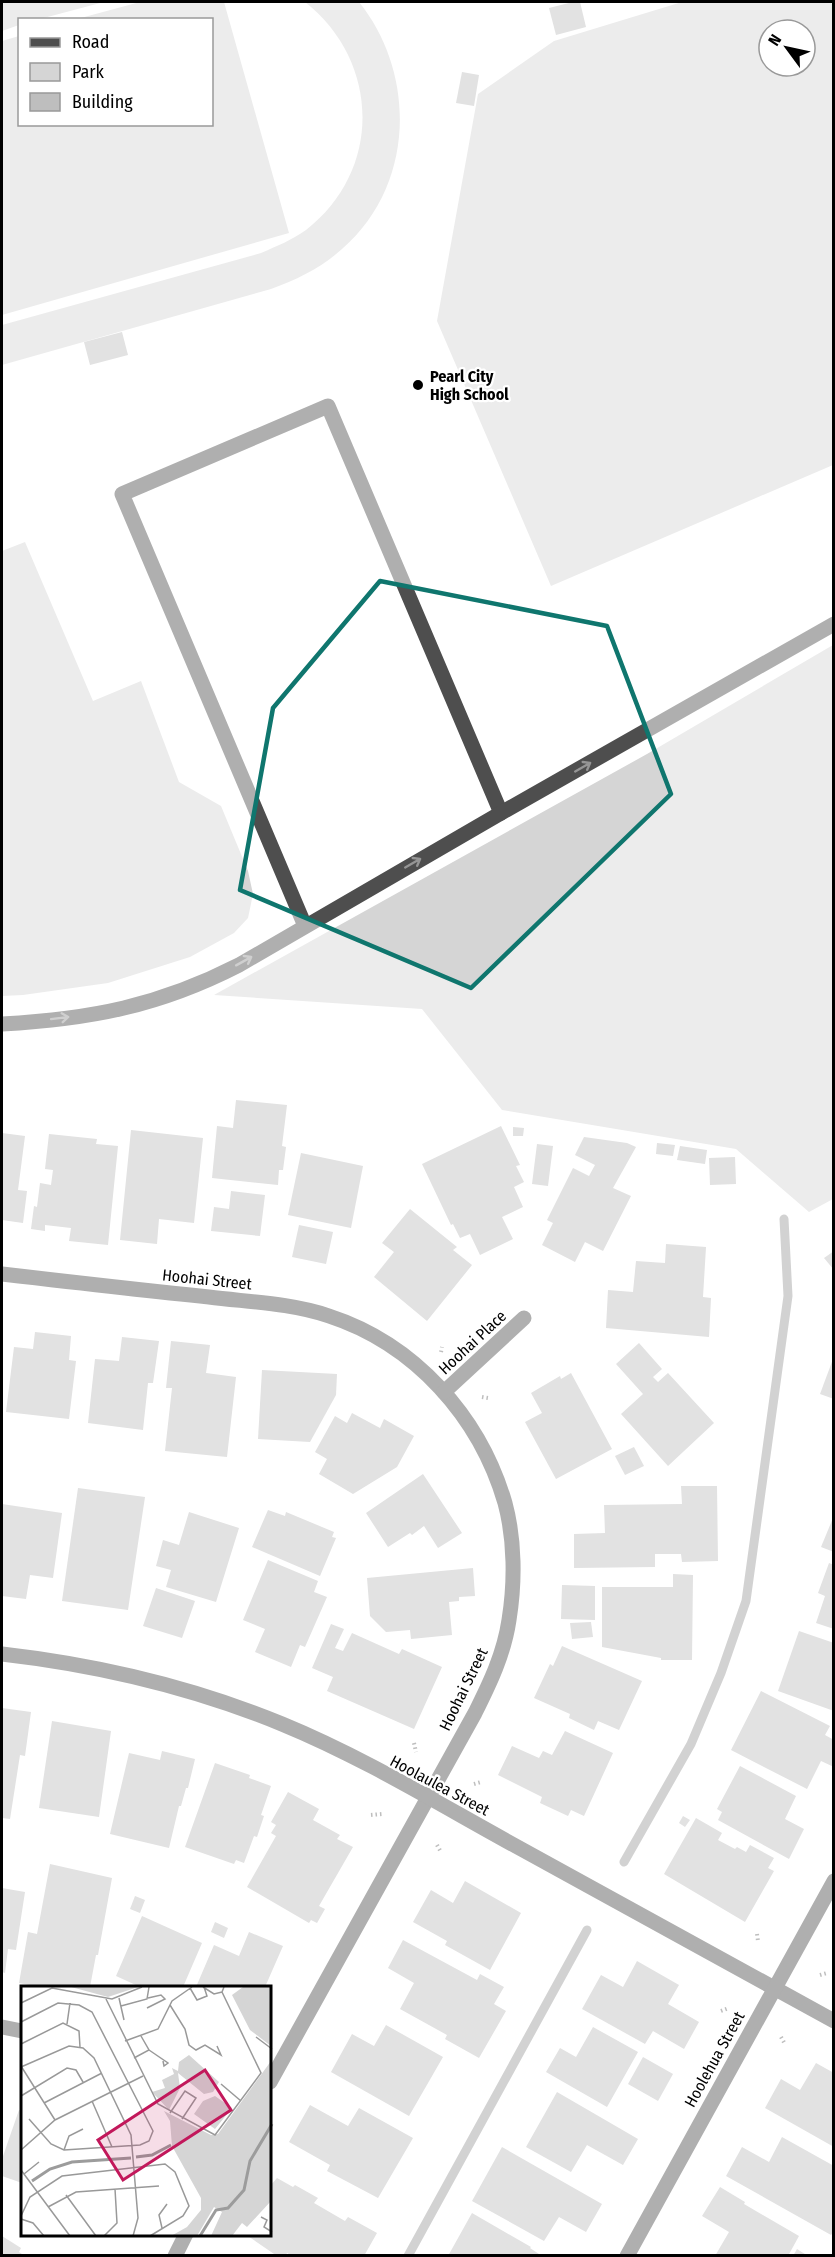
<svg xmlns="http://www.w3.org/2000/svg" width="835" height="2257" font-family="'Fira Sans Condensed',sans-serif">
<rect width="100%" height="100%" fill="#fff"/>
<g fill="#d5d5d5" fill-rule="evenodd">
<path d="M2,2H104L40,19L20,20L19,25L2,31Z"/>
<path d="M140,2H224L289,233L2,315V41L19,36L20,124H212V20L77,19Z"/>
<path d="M305,2H359C417,74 415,186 342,249C321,268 298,279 271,289L2,365V325L261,253C277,246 292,240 306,230C383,170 380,61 305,2Z"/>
<path d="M682,2H831L833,6V465L551,586L437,321L478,94L554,41ZM769,30H805V66H769Z"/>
<path d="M25,542L93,701L141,681L179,782L221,806L248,871L253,894L248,918L234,933L190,957L108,983L23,995L2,996V551Z"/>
<path d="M833,645V1199L809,1212L736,1149L502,1110L422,1009L214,995L647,754Z"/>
</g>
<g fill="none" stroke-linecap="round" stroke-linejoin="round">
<g stroke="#9c9c9c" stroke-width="9">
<path d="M624,1862L691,1744L721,1673L746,1601L788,1296L784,1219"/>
<path d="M408,2256L587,1930"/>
</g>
</g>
<g fill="#bebebe">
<path d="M573,2H580L586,27L556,35L549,8Z"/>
<path d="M462,72L479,75L474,106L456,103Z"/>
<path d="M122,332L128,355L90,365L84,342Z"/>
<path d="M236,1100L287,1105L282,1146L286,1147L283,1170H279L278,1185L212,1178L217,1126L233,1128Z"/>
<path d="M501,1126L520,1165L516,1166L524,1182L514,1187L523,1207L502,1217L513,1239L480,1255L470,1234L460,1238L453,1224L451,1225L422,1164Z"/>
<path d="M513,1127L524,1128L523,1136H513Z"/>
<path d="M131,1130L203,1138L194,1223L159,1219L157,1244L120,1240Z"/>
<path d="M2,1133L25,1136L18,1190L27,1191L23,1223L2,1220Z"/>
<path d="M49,1134L97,1139L96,1144L118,1146L108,1245L69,1241L71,1228L45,1225V1231L31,1229L34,1206L37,1207L40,1183L51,1185L53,1170L45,1169Z"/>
<path d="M584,1137L627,1143L636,1147L613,1188L631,1196L603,1251L585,1242L575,1262L542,1245L553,1223L547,1220L573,1168L589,1176L595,1165L575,1155Z"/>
<path d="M657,1143L675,1145L673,1156L656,1154Z"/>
<path d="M537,1144L553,1146L548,1186L532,1184Z"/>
<path d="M680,1146L707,1150L705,1164L677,1160Z"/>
<path d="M301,1153L363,1166L351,1228L288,1215Z"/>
<path d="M735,1157L736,1184L710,1185L709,1158Z"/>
<path d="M231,1191L265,1195L260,1236L211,1231L214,1207L229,1209Z"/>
<path d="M410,1209L457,1247L453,1250L472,1265L427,1321L374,1277L394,1252L382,1243Z"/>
<path d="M299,1225L333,1232L326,1264L292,1257Z"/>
<path d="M666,1244L706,1247L703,1297L711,1298L709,1337L606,1328L608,1290L633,1292L636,1261L665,1263Z"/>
<path d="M834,1251V1270L824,1258Z"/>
<path d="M35,1332L71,1336L69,1360L76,1361L69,1419L6,1412L14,1347L33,1349Z"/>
<path d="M122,1337L159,1341L153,1383H148L143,1430L88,1423L95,1359L119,1361Z"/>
<path d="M171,1341L210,1345L206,1373L236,1377L227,1457L165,1451L172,1388H166Z"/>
<path d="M639,1343L662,1369L653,1377L658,1382L668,1373L714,1423L668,1466L621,1414L643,1394L616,1364Z"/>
<path d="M833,1359H834V1399L820,1394Z"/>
<path d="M262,1370L337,1374L336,1395L310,1442L258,1439Z"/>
<path d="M571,1373L612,1449L556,1479L525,1422L542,1413L531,1393L560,1376L561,1379Z"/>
<path d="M352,1413L380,1428L384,1419L414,1436L397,1467L353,1494L319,1474L327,1459L315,1452L335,1416L347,1423Z"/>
<path d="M634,1447L644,1466L625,1475L615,1456Z"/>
<path d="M423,1474L462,1533L438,1548L424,1526L412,1535L410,1533L388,1547L366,1513Z"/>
<path d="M681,1486H717L718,1561L682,1562L681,1554H655V1567L574,1568V1534L605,1533L604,1505L682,1504Z"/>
<path d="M78,1488L145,1497L128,1610L62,1601Z"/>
<path d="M2,1504L62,1513L53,1578L30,1575L26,1599L2,1596Z"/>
<path d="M268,1510L285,1516L286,1512L334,1532L332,1537L336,1538L320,1576L252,1547Z"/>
<path d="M189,1512L239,1528L216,1602L166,1587L171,1570L156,1566L163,1540L179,1545Z"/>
<path d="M833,1518H834V1552L821,1547Z"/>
<path d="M268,1560L318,1581L314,1592L327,1597L305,1647L300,1645L291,1667L255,1652L265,1629L243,1620Z"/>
<path d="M829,1563L834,1565V1629L816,1623L825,1596L818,1593Z"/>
<path d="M473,1568L475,1596L459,1597V1601L449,1602L452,1635L411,1639L410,1630L386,1632L370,1616L367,1578Z"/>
<path d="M673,1574L693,1575L692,1660H661V1658L602,1647V1587H673Z"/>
<path d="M562,1585L595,1586V1620L561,1619Z"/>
<path d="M156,1588L195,1601L182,1638L143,1626Z"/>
<path d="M591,1622L593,1637L572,1639L570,1623Z"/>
<path d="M331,1624L344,1629L335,1648L343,1651L352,1633L399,1654L402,1649L442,1667L414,1729L327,1691L333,1677L312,1668Z"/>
<path d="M799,1631L834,1643V1711L778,1691Z"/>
<path d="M562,1646L642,1681L619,1730L598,1721L594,1730L569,1718L570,1714L534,1698L550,1664L553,1666Z"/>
<path d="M761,1691L830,1726L825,1735L834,1740V1767L821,1761L807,1789L731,1750Z"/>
<path d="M2,1708L31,1712L25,1756L20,1755L10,1819L2,1818Z"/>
<path d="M52,1721L111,1731L99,1817L39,1808Z"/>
<path d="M565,1731L613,1753L584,1816L571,1810L568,1816L540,1803L542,1797L498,1775L512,1746L539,1758L543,1751L552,1755Z"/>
<path d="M162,1751L195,1759L188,1788H186L181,1806H179L169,1848L110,1834L129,1753L160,1760Z"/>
<path d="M215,1763L250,1775L249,1778L271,1786L261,1815L264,1816L257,1837L254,1836L244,1863L236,1860L234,1864L185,1847Z"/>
<path d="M740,1766L796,1796L785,1819L804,1829L789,1859L718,1820L722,1812L717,1809Z"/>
<path d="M288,1792L319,1809L313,1820L340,1835L337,1839L353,1847L319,1906L325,1909L317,1923L311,1920L309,1923L247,1887L276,1836L271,1833L276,1825L271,1822Z"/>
<path d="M683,1816L690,1820L685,1827L679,1823Z"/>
<path d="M696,1818L722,1833L718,1840L735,1849L737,1847L746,1852L750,1845L774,1858L768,1868L774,1871L745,1922L664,1874Z"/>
<path d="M50,1864L112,1878L98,1955H96L90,1987H40L19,1983L28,1932L37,1934Z"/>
<path d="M465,1881L521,1913L490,1970L445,1945L447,1941L413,1922L431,1890L453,1903Z"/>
<path d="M2,1888L25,1892L16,1950L8,1949L5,1973L2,1972Z"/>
<path d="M135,1896L145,1900L140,1913L130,1909Z"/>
<path d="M142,1916L202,1943L183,1987H137L138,1986L116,1976Z"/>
<path d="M215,1922L228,1928L224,1938L211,1932Z"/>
<path d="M249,1932L283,1946L265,1987H196L214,1945L239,1956Z"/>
<path d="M403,1940L477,1980L480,1974L504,1987L494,2004L506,2011L479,2058L445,2039L447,2035L400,2009L414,1983L388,1968Z"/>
<path d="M637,1961L679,1985L668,2004L699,2022L684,2049L653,2031L645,2044L582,2009L601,1975L623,1987Z"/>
<path d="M386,2025L443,2057L409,2116L331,2072L352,2034L374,2046Z"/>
<path d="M593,2027L638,2052L607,2107L546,2072L560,2048L576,2057Z"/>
<path d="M643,2057L673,2074L658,2101L628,2084Z"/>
<path d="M816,2063L834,2073V2147L765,2108L781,2079L800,2090Z"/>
<path d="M557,2092L638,2139L623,2165L587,2145L571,2172L526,2147Z"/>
<path d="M310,2105L348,2126L359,2108L413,2138L378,2198L327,2171L330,2165L289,2142Z"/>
<path d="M19,2110L22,2111V2183L2,2176V2159Z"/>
<path d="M782,2137L834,2166V2231L831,2235L726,2176L742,2147L769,2162Z"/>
<path d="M502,2147L602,2204L586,2232L559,2217L544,2241L472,2201Z"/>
<path d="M277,2178L293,2187L295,2185L318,2198L314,2203L345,2221L348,2217L377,2233L364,2256H292L287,2253L286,2256H277L245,2234H270V2186Z"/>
<path d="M720,2187L745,2202L744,2204L799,2236L788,2256H715L729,2232L702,2216Z"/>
<path d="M472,2213L531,2247L530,2248L542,2256H448Z"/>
<path d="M2,2236L21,2248L19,2252L25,2256H2Z"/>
<path d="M797,2249L808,2256H793Z"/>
</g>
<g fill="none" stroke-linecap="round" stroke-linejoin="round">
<g stroke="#707070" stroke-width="4" stroke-dasharray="1.5 3" stroke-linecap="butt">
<path d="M441,1352L442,1347"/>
<path d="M482,1397L488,1398"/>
<path d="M414,1743L416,1752"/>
<path d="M474,1784L481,1782"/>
<path d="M371,1815L382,1814"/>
<path d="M437,1845L441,1852"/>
<path d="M757,1934L758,1941"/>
<path d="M820,1975L827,1973"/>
<path d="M721,2011L729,2008"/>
<path d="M781,2037L785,2044"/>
</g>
<g stroke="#4e4e4e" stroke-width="15">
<path d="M305,926L122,494L328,406L501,813"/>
<path d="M2,1024C91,1019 159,1006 239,965L501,813L834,624"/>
<path d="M2,1274C71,1282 140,1290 209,1297C248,1302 291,1303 329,1316C415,1344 480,1417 505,1503C515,1540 515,1583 509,1620C504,1654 490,1683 475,1713L270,2082"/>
<path d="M444,1392L524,1318"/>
<path d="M2,1654C98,1665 192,1687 282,1724C365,1758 444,1807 523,1850C626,1907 730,1964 834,2021"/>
<path d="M2,2027L22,2031"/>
<path d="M175,2256L186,2234"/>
<path d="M627,2256L834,1881"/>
</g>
</g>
<defs><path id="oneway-shaft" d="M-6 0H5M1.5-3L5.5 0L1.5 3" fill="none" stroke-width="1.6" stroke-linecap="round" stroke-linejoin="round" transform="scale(1.5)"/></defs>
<g stroke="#959595">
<use href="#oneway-shaft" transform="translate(583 767) rotate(-30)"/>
<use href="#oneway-shaft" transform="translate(413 863) rotate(-30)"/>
<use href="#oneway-shaft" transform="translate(244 961) rotate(-29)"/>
<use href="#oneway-shaft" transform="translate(60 1018) rotate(-7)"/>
</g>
<path d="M0 0H835V2257H0ZM380,581L607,626L671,794L471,988L240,890L273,708Z" fill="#fff" fill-opacity=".55" fill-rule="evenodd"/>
<path fill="none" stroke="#0f766e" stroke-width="4.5" stroke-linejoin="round" d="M380,581L607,626L671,794L471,988L240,890L273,708Z"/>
<circle fill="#000" stroke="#fff" stroke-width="2" cx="418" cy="385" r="6"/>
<g text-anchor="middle" stroke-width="4.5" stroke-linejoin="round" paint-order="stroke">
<g font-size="16" font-weight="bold" fill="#000" stroke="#fff" text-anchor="start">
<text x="430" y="382">Pearl City<tspan x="430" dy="18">High School</tspan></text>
</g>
<g font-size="16" fill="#000" stroke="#fff">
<text transform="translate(207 1279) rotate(6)" y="6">Hoohai Street</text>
<text transform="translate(472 1342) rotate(-43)" y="6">Hoohai Place</text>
<text transform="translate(463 1689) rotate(-64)" y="6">Hoohai Street</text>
<text transform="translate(440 1785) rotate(28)" y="6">Hoolaulea Street</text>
<text transform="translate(714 2059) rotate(-61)" y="6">Hoolehua Street</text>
</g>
</g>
<g transform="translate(21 1986)">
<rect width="250" height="250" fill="#fff"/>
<path d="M50,1H117L87,11ZM222,1H250V60L229,44L211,9ZM168,69L198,96L192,106L183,108L157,87L159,102L148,124L131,106L144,102L141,94L153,88L151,82L157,85L158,76ZM250,75V215L226,241L221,237L211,250H190L201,226L193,221L176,250H150L166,241L180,224V212L151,160L149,135L143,125L190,149L197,148ZM194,110L211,122L194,143L173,128L182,115Z" fill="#d5d5d5"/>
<path fill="none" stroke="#9c9c9c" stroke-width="3" d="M115,171L131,169L150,159M11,195L29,183L51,176L110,172M179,250L195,224L207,222L223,204L229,175L251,138"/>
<path fill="none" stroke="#999" stroke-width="1.5" d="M182,1L193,8L201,6M169,2L176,14L186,10L183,1M98,12L103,34M85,13L137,118L194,149L240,87L201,6L203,1M0,17L31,2L91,13L121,1M149,19L164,43L168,59L175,64L184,59L200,69L196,60M100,20L126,13L128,1M126,22L144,13L140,9L127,12M0,36L37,17L58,19L71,26L132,145L128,155L119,159L43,164L30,158L8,133M46,38L49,17M235,51L251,63M104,55L137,43L151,15L171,1M0,58L42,37L58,45L59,61M128,64L147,77L143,80L142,75M113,72L128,64L120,50M0,80L34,134M0,81L48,60L62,62L73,72L110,149L117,232L112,250M200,98L220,115M0,110L46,82L55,84L62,96M71,115L91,161M23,117L81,87M149,127L164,105L175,112L161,133M0,164L34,134L122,90M43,164L48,150L62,143M0,184L49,250M3,188L18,176M45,209L75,250M27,221L55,206L138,200M0,230L9,211L41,190L144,178L154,186L168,220L162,230L129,250M240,231L246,234L243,241L251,246M0,233L12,237L23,250M141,242L138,229L146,218M83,250L96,237L94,203"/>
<path fill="#c2185b" fill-opacity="0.15" stroke="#c2185b" stroke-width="3" d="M184,84L210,124L102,194L77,154Z"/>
<rect width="250" height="250" fill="none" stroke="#000" stroke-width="3"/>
</g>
<rect width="835" height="2257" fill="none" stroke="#000000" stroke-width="6"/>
<rect x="18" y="18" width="195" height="108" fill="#ffffff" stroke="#999999" stroke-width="1.5"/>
<rect x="30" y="38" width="30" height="9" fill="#4e4e4e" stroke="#999999" stroke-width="1.5"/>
<text x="72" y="48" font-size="18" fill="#000000">Road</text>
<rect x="30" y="63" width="30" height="18" fill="#d5d5d5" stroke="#999999" stroke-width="1.5"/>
<text x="72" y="78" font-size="18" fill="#000000">Park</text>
<rect x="30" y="93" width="30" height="18" fill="#bebebe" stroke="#999999" stroke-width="1.5"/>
<text x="72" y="108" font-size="18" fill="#000000">Building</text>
<g transform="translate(787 48) rotate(303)"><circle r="28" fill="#ffffff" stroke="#999999" stroke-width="1.5"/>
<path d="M0-4.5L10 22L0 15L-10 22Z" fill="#000000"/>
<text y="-9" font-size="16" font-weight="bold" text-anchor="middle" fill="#000000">N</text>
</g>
</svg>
